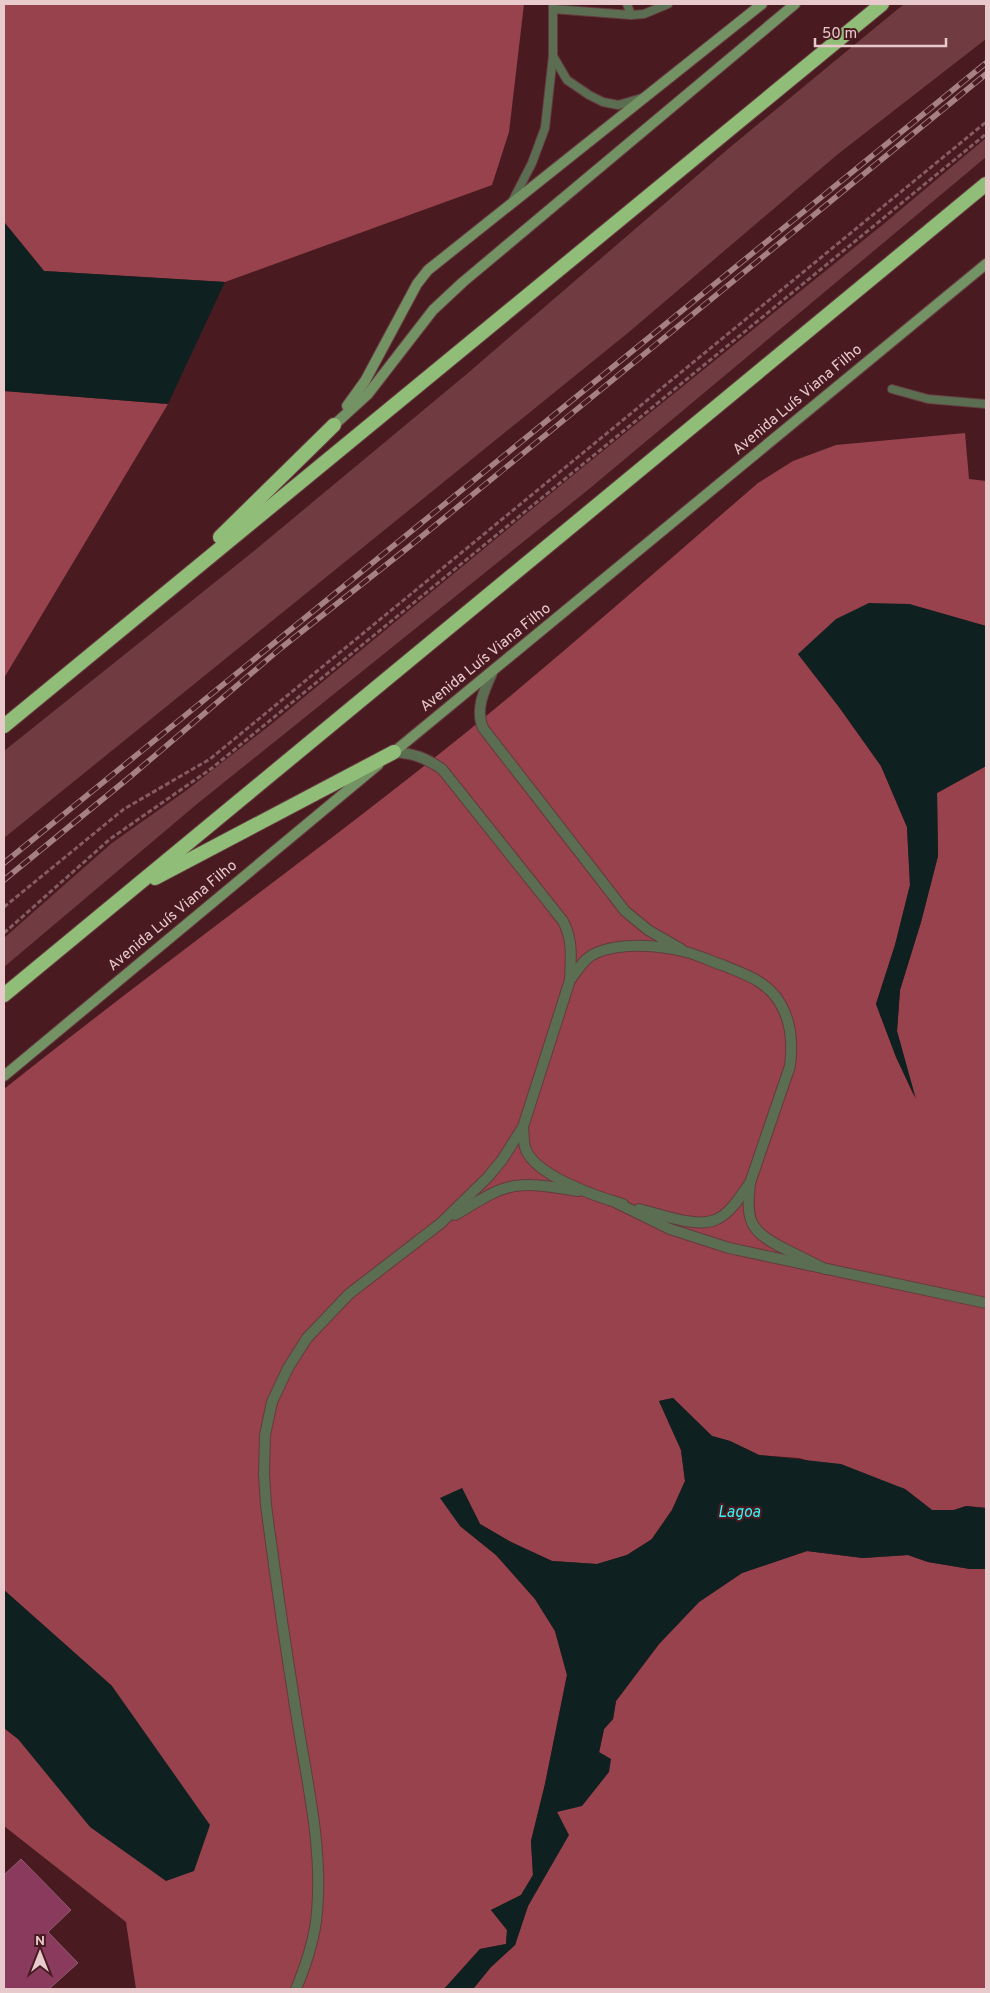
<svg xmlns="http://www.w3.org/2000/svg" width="990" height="1993" font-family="Overpass,sans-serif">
<rect width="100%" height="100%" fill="#491b21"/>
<g fill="#713c41">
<path d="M904,4H986V39L838,154L629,332L4,838V751L254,551L468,373L728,149Z"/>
<path d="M986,138V157L589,489L197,804L4,967V938L112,843L187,790L274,722L577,472L886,222Z"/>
</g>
<g fill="#97424c">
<path d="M4,4H524L509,132L492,185L225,282L44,271L4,222Z"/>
<path d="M4,391L168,404L4,678Z"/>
<path d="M965,433L969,479L986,481V626L909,604L798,654L839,707L881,766L907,827L910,885L895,945L876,1004L896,1057L914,1096L897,1031L900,990L921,922L938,856L937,793L986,766V1508L966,1506L954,1510H932L905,1489L799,1458L759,1455L730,1441L712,1436L673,1398L659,1401L681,1450L685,1481L672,1510L651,1540L627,1555L597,1564L552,1561L511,1542L480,1524L462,1488L460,1526L496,1555L535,1599L555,1631L567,1675L545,1784L531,1841L533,1875L521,1895L491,1910L507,1930L506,1944L480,1949L444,1989H136L126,1922L4,1826V1728L18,1739L112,1686L4,1590V1089C136,984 272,885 405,781C527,686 642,583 758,483L793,461L836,445Z"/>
<path d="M807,1551L863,1558L908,1555L928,1562L970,1569H986V1989H473L491,1967L515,1945L528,1906L568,1835L557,1812L599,1753L604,1729L613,1719L616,1701L659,1644L699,1602L742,1573Z"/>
</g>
<g fill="#0f2020">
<path d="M4,222L44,271L225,282L168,404L4,391Z"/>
<path d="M869,603L909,604L986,626V766L937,793L938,856L921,922L900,990L897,1031L916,1099L896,1057L876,1004L895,945L910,885L907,827L881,766L839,707L798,654L836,619Z"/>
<path d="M673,1398L712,1436L730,1441L759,1455L841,1464L905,1489L932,1510H954L966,1506L986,1508V1569H970L928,1562L908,1555L863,1558L807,1551L742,1573L699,1602L659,1644L616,1701L613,1719L604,1729L599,1752L611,1759L609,1772L582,1806L557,1812L569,1835L528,1906L515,1945L491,1967L473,1989H444L480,1949L506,1944L507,1930L491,1910L521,1895L533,1875L531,1841L545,1784L567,1675L555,1631L535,1599L496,1555L460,1526L440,1498L462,1488L480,1524L511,1542L552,1561L597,1564L627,1555L652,1539L672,1510L685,1481L681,1450L659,1401Z"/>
<path d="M4,1590L112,1686L210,1825L194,1871L166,1881L90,1827L18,1739L4,1728Z"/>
</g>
<path fill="#893a5d" stroke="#8e5c70" d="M21,1859L71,1910L48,1932L78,1963L49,1989H4V1875Z"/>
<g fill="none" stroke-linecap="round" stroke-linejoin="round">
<defs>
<g id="service">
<path d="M627,4L631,15"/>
<path d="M553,9L631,15L644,14L668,4"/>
<path d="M553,56L567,80L589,95L603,102L618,105L642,98"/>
<path d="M513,200L532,163L545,128L553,56V4"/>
<path d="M892,389L928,399L986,404"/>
</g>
<g id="minor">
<path d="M492,673C484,691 475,709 483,728L625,911L648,930L681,949"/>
<path d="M394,752C415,754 424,757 442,769L563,921C573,940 571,958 570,979"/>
<path d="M523,1127C524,1134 523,1143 526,1150C537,1176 597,1197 623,1204"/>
<path d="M617,1203L670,1229L729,1248L986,1303"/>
<path d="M639,1209C659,1214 695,1228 715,1220C730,1214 740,1197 749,1184"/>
<path d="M455,1215C473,1205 494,1189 515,1186C536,1183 558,1188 578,1191"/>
<path d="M296,1989C306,1965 315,1939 317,1912C323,1846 306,1778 296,1712C285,1644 275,1575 266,1505L264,1474L265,1435L272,1402L288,1368L307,1338L349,1294L441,1223L488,1177L502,1160L523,1127L570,980C578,970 584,958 596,953C620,942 660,945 686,952C699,955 712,962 725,966C744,974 763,980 776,997C791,1017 793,1043 790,1066L750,1183C746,1220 749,1231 783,1248C797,1255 811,1262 825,1269"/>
</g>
<g id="secondary">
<path d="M347,406L365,381L417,284L428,270L762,4"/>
<path d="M334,425L368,394L433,310L463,282L795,4"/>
<path d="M389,756L986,264"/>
<path d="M4,1076L378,765"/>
</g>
<g id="trunk">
<path d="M220,537L334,425"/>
<path d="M4,726L882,4"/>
<path d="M155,878L394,752"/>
<path d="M4,995L986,184"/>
</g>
</defs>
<use href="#service" stroke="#663a40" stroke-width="10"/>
<use href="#minor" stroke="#663a40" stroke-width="12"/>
<use href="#secondary" stroke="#663a40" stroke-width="12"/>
<use href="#trunk" stroke="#663a40" stroke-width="16"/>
<g stroke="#855c61" stroke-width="3" stroke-dasharray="5 2.5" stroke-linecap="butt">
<path d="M4,907L124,809L210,759L986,122"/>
<path d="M4,933L110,839L212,768L986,134"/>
</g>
<use href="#service" stroke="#5b6e51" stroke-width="8"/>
<use href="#minor" stroke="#5b6e51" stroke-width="10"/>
<use href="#secondary" stroke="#749364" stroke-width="10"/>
<use href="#trunk" stroke="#90bd78" stroke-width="14"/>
<defs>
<g id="rail">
<path d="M4,863L986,63"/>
<path d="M4,880L131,776L281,648L410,546L986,74"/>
</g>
</defs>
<use href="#rail" stroke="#a68184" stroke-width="5.5"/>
<use href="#rail" stroke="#491b21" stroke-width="4" stroke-dasharray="11" stroke-linecap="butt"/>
</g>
<g text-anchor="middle" stroke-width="4.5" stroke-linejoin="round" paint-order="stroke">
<g font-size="15" fill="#e9cacc" stroke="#491b21">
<text transform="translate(797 399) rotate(-40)" y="5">Avenida Luís Viana Filho</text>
<text transform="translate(485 657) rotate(-39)" y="5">Avenida Luís Viana Filho</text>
<text transform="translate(172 915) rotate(-40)" y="5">Avenida Luís Viana Filho</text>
</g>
<g font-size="16" font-style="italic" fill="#32f7f7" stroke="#491b21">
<text x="739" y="1517">Lagoa</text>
</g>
</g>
<rect width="990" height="1993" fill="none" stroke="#e9cacc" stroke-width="10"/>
<g transform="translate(40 1953)" stroke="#491b21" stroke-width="4" paint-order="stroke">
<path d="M0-4L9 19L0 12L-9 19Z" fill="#e9cacc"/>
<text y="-8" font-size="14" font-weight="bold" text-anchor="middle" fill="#e9cacc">N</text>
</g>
<path d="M815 38v8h131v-8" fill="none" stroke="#e9cacc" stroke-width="2.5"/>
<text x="822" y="38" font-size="15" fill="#e9cacc" stroke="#491b21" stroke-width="4" paint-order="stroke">50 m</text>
</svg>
